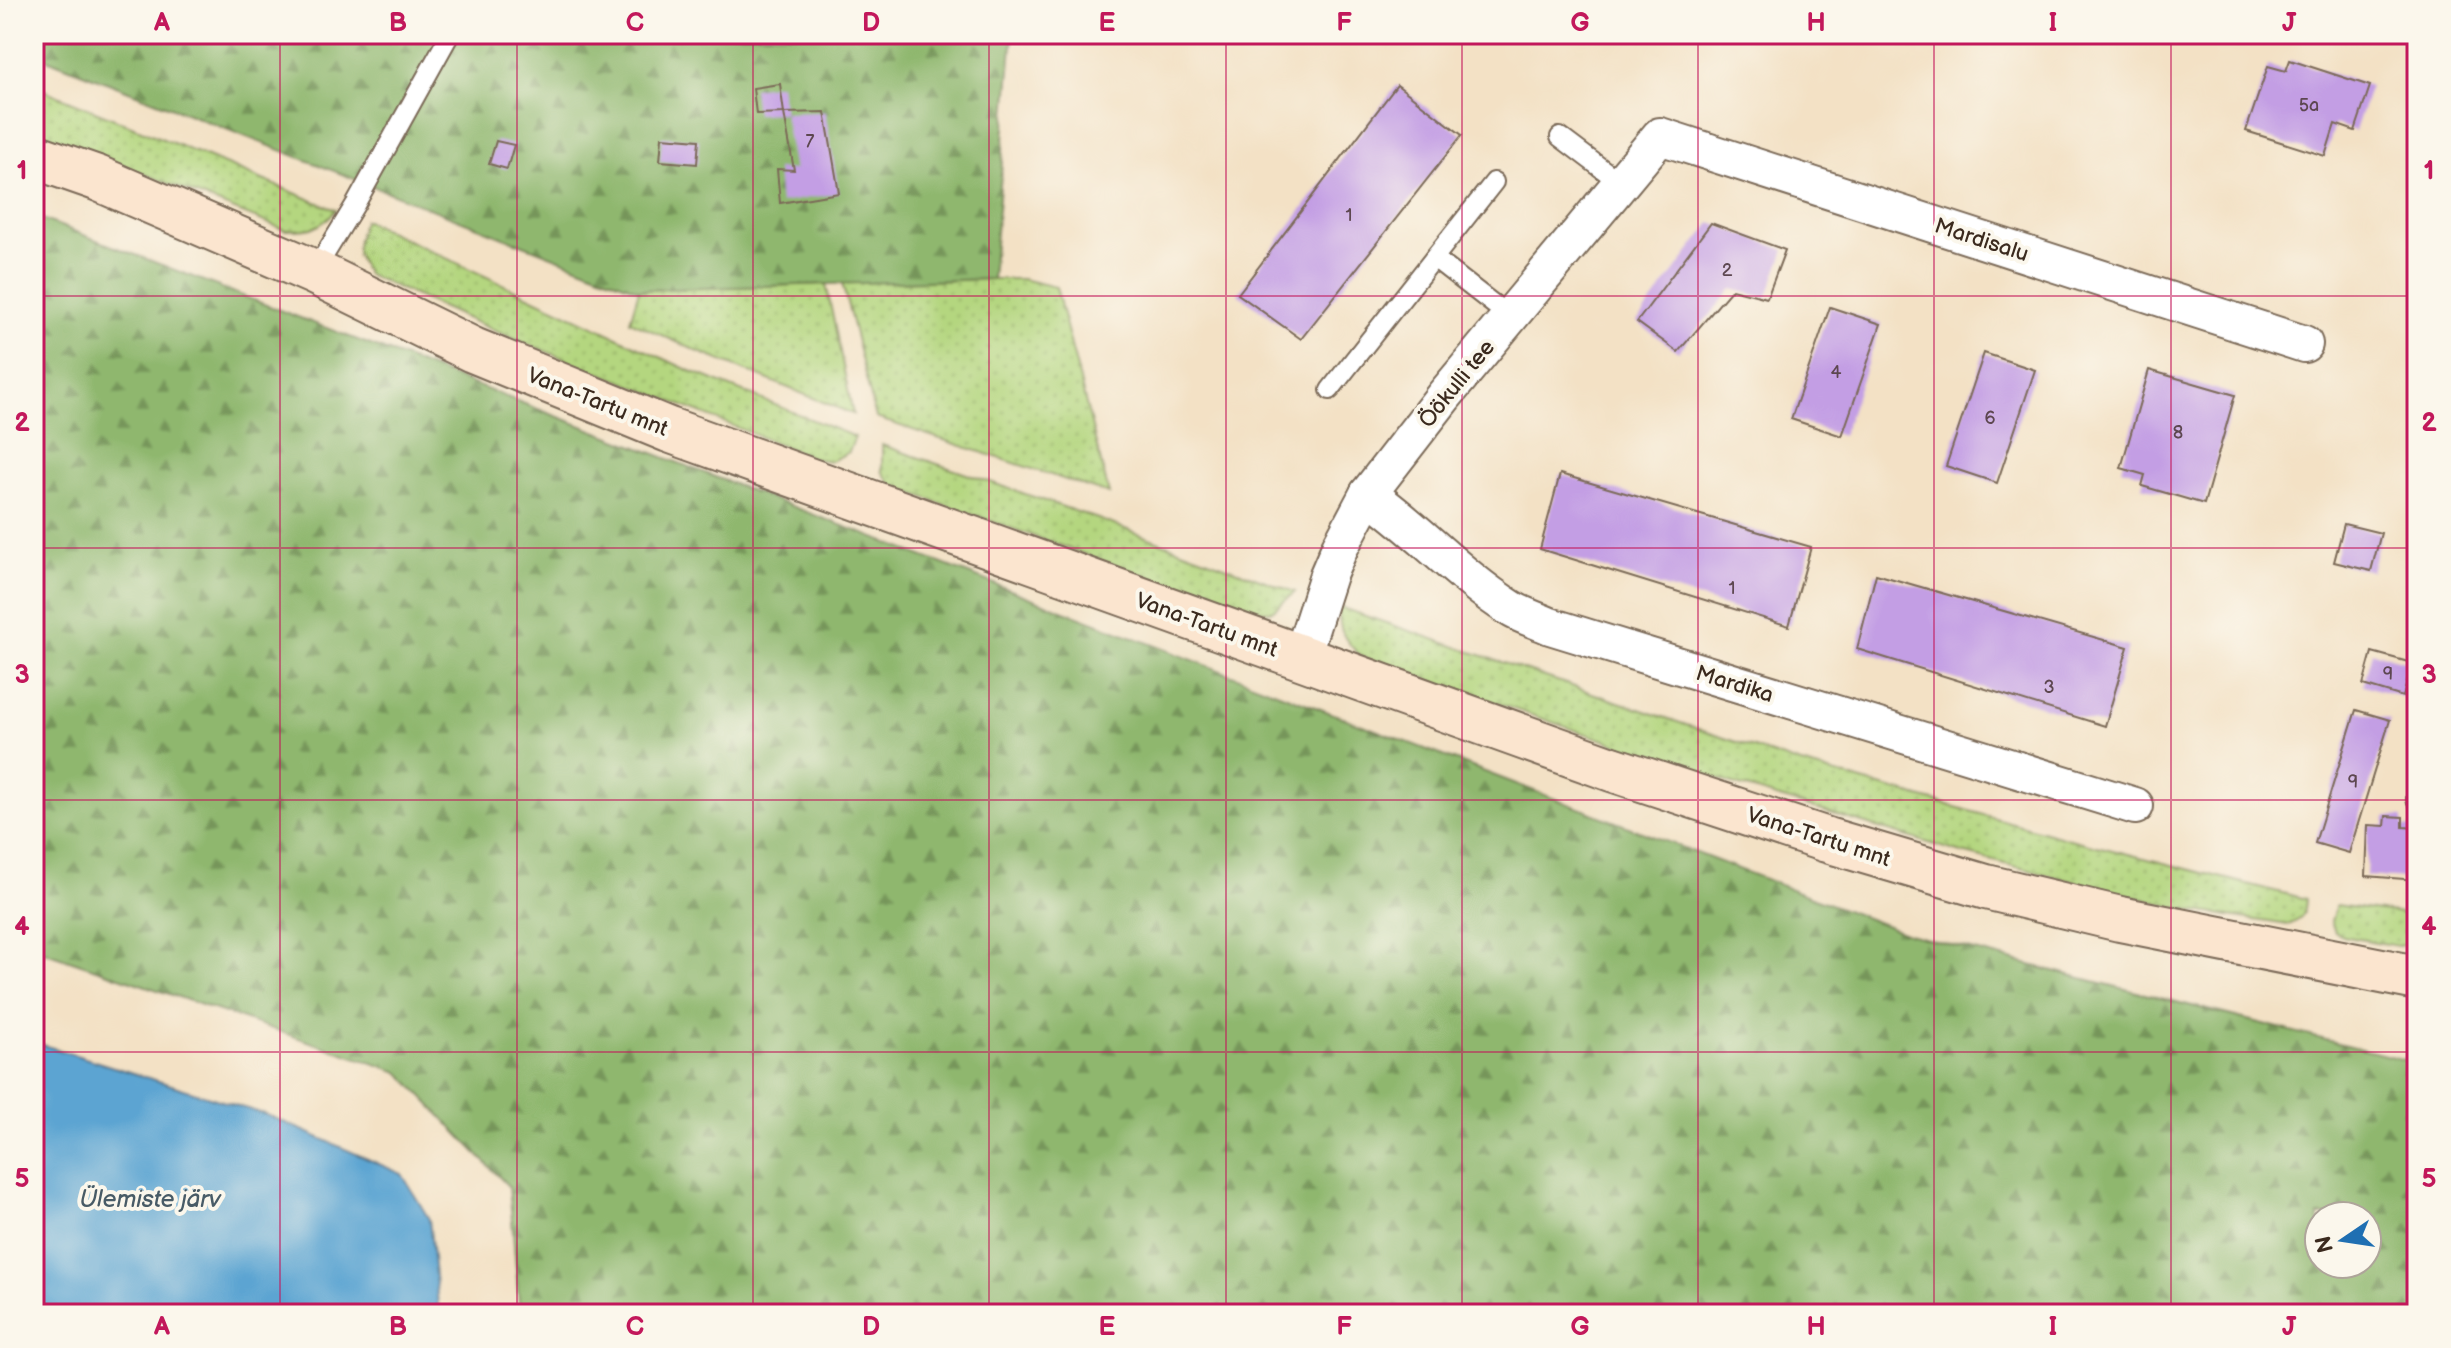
<svg xmlns="http://www.w3.org/2000/svg" width="2451" height="1348" font-family="'Balsamiq Sans',sans-serif">
<defs>
<pattern id="grass-dots" width="8" height="8" patternUnits="userSpaceOnUse" patternTransform="scale(2)"><rect width="8" height="8" fill="#b4d67f"/><path d="M2 2h.1M6 6h.1" fill="none" stroke="#9cb86d" stroke-width="1.8" stroke-linecap="round"/></pattern>
<pattern id="forest-firs" width="22" height="20" patternUnits="userSpaceOnUse" patternTransform="scale(2)"><rect width="22" height="20" fill="#8fb76e"/><path d="M5 1l3.5 6h-7zM16 11l3.5 6h-7z" fill="#76955a"/></pattern>
</defs>
<rect width="100%" height="100%" fill="#fbf7ec"/>
<filter id="ink" filterUnits="userSpaceOnUse"><feTurbulence type="fractalNoise" baseFrequency=".0125" numOctaves="2"/><feDisplacementMap in="SourceGraphic" scale="16" xChannelSelector="R" yChannelSelector="G"/><feConvolveMatrix kernelMatrix="1 2 1 2 8 2 1 2 1" color-interpolation-filters="sRGB"/></filter>
<filter id="wash" filterUnits="userSpaceOnUse"><feTurbulence type="fractalNoise" baseFrequency=".006" numOctaves="4" result="noise"/><feDisplacementMap in="SourceGraphic" scale="32" xChannelSelector="R" yChannelSelector="G"/><feGaussianBlur stdDeviation="1.8" result="paint"/><feColorMatrix in="noise" values="0 0 0 0 0 0 0 0 0 0 0 0 0 0 0 0 0 1.4 0 .05"/><feComposite in="paint" operator="in"/></filter>
<g filter="url(#wash)">
<rect width="100%" height="100%" fill="#f3e1c5"/>
<g fill="url(#grass-dots)" stroke="#78804e" stroke-width="2">
<path d="M34,86L336,210C319,230 310,230 285,230L34,130Z"/>
<path d="M364,220L686,369L855,437L849,452L831,461L816,459L495,331L367,274C352,252 356,243 364,220Z"/>
<path d="M992,279H1022L1056,287L1109,494L876,418L842,283Z"/>
<path d="M826,284L853,414L699,352L630,321L639,290Z"/>
<path d="M882,445L1098,519L1295,592L1272,611L1242,610L892,486L882,471Z"/>
<path d="M1339,607L1801,764L2077,841L2306,899C2305,915 2304,919 2288,925L2183,909L1962,853L1730,783L1362,657C1344,641 1338,630 1339,607Z"/>
<path d="M2336,905L2416,916L2417,939L2415,943L2398,946L2342,936L2335,932L2331,921Z"/>
</g>
<g fill="url(#forest-firs)" stroke="#657046" stroke-width="2" fill-rule="evenodd">
<path d="M34,34H1013L992,279L639,290L34,54Z"/>
<path d="M34,216L1908,934L2417,1063V1314H520L509,1187L399,1072L34,948ZM2319,1216H2367V1264H2319Z"/>
</g>
<path fill="#5ba4d2" stroke="#4b6778" stroke-width="2" d="M34,1042L270,1116L402,1174L429,1219L439,1314H34Z"/>
<g id="blocks">
<g fill="#c39ee4">
<path d="M2290,60L2370,86L2355,131L2335,124L2325,156L2246,131L2268,66L2286,71Z"/>
<path d="M780,84L784,113L756,114L753,88Z"/>
<path d="M1397,85L1462,135L1301,339L1238,294Z"/>
<path d="M825,112L839,193L780,203L777,169L794,170L784,113Z"/>
<path d="M662,137L699,140L697,164L660,161Z"/>
<path d="M496,141L514,145L507,169L489,164Z"/>
<path d="M1711,223L1785,250L1767,298L1732,289L1678,352L1637,322Z"/>
<path d="M1830,307L1881,324L1842,436L1791,419Z"/>
<path d="M1984,353L2035,370L1997,483L1946,466Z"/>
<path d="M2149,370L2235,395L2204,504L2142,486L2145,475L2121,468Z"/>
<path d="M1560,474L1811,547L1789,626L1540,549Z"/>
<path d="M2344,524L2381,533L2371,571L2334,562Z"/>
<path d="M1876,574L2128,647L2105,726L1857,649Z"/>
<path d="M2372,652L2412,663L2403,697L2363,685Z"/>
<path d="M2356,710L2390,720L2349,853L2315,843Z"/>
<path d="M2386,816L2403,817V827L2417,828V880L2366,876L2368,825L2385,826Z"/>
</g>
</g>
</g>
<g filter="url(#ink)">
<use href="#blocks" fill-opacity="0" stroke="#7b6a58" stroke-width="2"/>
<g fill="none" stroke-linecap="round" stroke-linejoin="round">
<defs>
<g id="lane">
<path d="M1560,137L1621,183"/>
<path d="M1434,258L1494,182"/>
<path d="M314,272L355,205L450,34"/>
<path d="M1330,390L1434,258L1510,317"/>
<path d="M2416,799L2417,800"/>
</g>
<g id="street">
<path d="M1368,494C1418,529 1459,576 1510,608C1522,616 1537,620 1550,626L2135,806"/>
<path d="M1301,659L1328,575L1340,547L1368,494L1444,396L1660,136L2304,344"/>
</g>
<path id="secondary" d="M34,156L97,178L314,272L473,350L669,430L1612,769L1827,840L1986,887L2120,919L2417,978"/>
</defs>
<use href="#lane" stroke="#7b6a58" stroke-width="22"/>
<use href="#street" stroke="#7b6a58" stroke-width="40"/>
<use href="#secondary" stroke="#7b6a58" stroke-width="48"/>
<use href="#lane" stroke="#fff" stroke-width="18"/>
<use href="#street" stroke="#fff" stroke-width="36"/>
<use href="#secondary" stroke="#fbe5cf" stroke-width="44"/>
</g>
</g>
<path fill="none" stroke="#c2185b" stroke-width="2" stroke-opacity="0.55" d="M280,34V1314M517,34V1314M753,34V1314M989,34V1314M1226,34V1314M1462,34V1314M1698,34V1314M1934,34V1314M2171,34V1314M34,296H2417M34,548H2417M34,800H2417M34,1052H2417"/>
<g text-anchor="middle" stroke-width="8" stroke-linejoin="round" paint-order="stroke">
<g font-size="18" fill="#5d4750">
<text x="2309" y="111">5a</text>
<text x="810" y="147">7</text>
<text x="1349" y="221">1</text>
<text x="1727" y="276">2</text>
<text x="1836" y="378">4</text>
<text x="1990" y="424">6</text>
<text x="2178" y="438">8</text>
<text x="1732" y="594">1</text>
<text x="2388" y="680">9</text>
<text x="2049" y="693">3</text>
<text x="2353" y="788">9</text>
</g>
<g font-size="22" fill="#3b2a1e" stroke="#fbf7ec">
<text transform="translate(1982 239) rotate(18)" y="8">Mardisalu</text>
<text transform="translate(1456 383) rotate(-51)" y="8">Öökulli tee</text>
<text transform="translate(598 401) rotate(22)" y="8">Vana-Tartu mnt</text>
<text transform="translate(1207 624) rotate(20)" y="8">Vana-Tartu mnt</text>
<text transform="translate(1735 683) rotate(17)" y="8">Mardika</text>
<text transform="translate(1819 836) rotate(18)" y="8">Vana-Tartu mnt</text>
</g>
<g font-size="24" font-style="italic" fill="#485b66" stroke="#fbf7ec">
<text x="150" y="1207">Ülemiste järv</text>
</g>
</g>
<rect width="2451" height="1348" fill="none" stroke="#fbf7ec" stroke-width="88"/>
<g transform="translate(2343 1240) rotate(257)"><circle r="38" fill="#fbf7ec" stroke="#aea59a" stroke-width="2"/>
<path d="M0-6L14 30L0 20L-14 30Z" fill="#1f6fb2"/>
<text y="-12" font-size="22" font-weight="bold" text-anchor="middle" fill="#3b2a1e">N</text>
</g>
<rect x="44" y="44" width="2363" height="1260" fill="none" stroke="#c2185b" stroke-width="3"/>
<g font-size="26" text-anchor="middle" font-weight="bold" fill="#c2185b">
<text x="162" y="31">A</text>
<text x="398" y="31">B</text>
<text x="635" y="31">C</text>
<text x="871" y="31">D</text>
<text x="1107" y="31">E</text>
<text x="1344" y="31">F</text>
<text x="1580" y="31">G</text>
<text x="1816" y="31">H</text>
<text x="2053" y="31">I</text>
<text x="2289" y="31">J</text>
<text x="22" y="179">1</text>
<text x="2429" y="179">1</text>
<text x="22" y="431">2</text>
<text x="2429" y="431">2</text>
<text x="22" y="683">3</text>
<text x="2429" y="683">3</text>
<text x="22" y="935">4</text>
<text x="2429" y="935">4</text>
<text x="22" y="1187">5</text>
<text x="2429" y="1187">5</text>
<text x="162" y="1335">A</text>
<text x="398" y="1335">B</text>
<text x="635" y="1335">C</text>
<text x="871" y="1335">D</text>
<text x="1107" y="1335">E</text>
<text x="1344" y="1335">F</text>
<text x="1580" y="1335">G</text>
<text x="1816" y="1335">H</text>
<text x="2053" y="1335">I</text>
<text x="2289" y="1335">J</text>
</g>
</svg>
